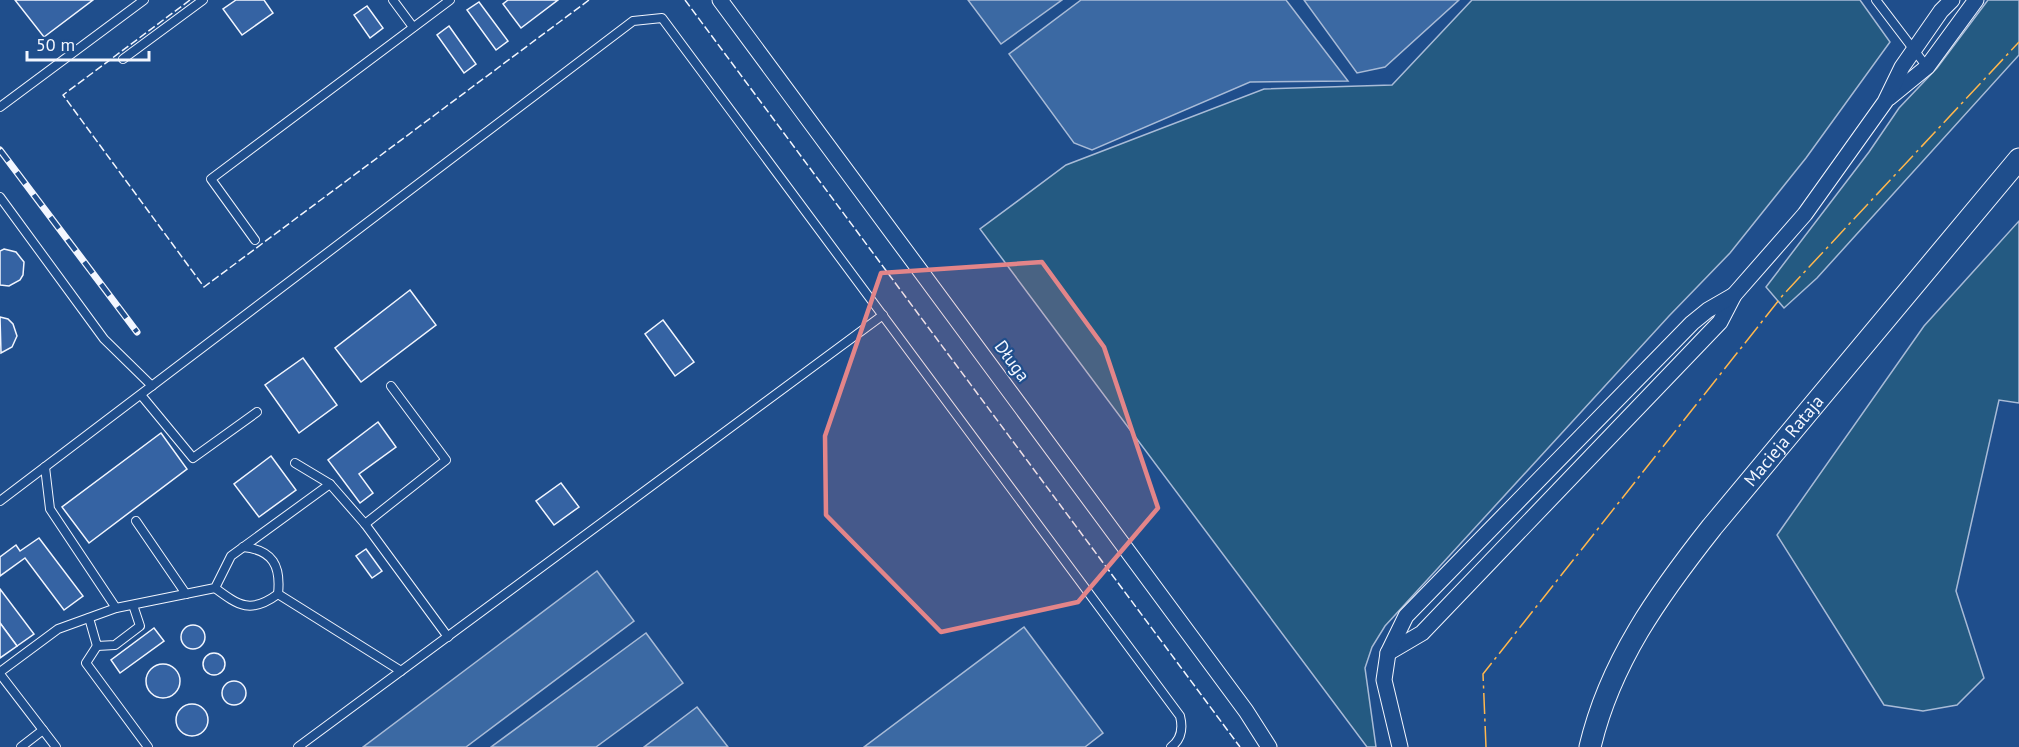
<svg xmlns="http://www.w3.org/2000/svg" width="2019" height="747" font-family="'PT Sans',sans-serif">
<rect width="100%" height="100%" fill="#1f4e8c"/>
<g fill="#245a82" stroke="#a8bbd7" stroke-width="1.5">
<path d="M1472,0H1860L1890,42L1806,158L1730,253L1669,316L1385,626L1372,647L1365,668L1376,747H1367L980,229L1066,165L1264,89L1392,85Z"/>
<path d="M1988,0H2019V55L1817,278L1784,308L1766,287L1869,152L1899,108L1937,68Z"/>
<path d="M2019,221V403L1999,400L1956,591L1984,678L1957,705L1923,711L1884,705L1777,535L1924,326Z"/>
</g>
<g fill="#3b69a3" stroke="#a8bbd7" stroke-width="1.5">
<path d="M968,0H1062L1001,44Z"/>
<path d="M1081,0H1286L1348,81L1250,82L1092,150L1074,143L1009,54Z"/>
<path d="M1304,0H1459L1385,67L1357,73Z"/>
<path d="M597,571L634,621L466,747H363Z"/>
<path d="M1024,627L1103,733L1085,747H864Z"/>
<path d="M646,633L683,683L596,747H491Z"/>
<path d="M697,707L728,747H644Z"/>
</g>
<g fill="#3563a3" stroke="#f2f6ff" stroke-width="1.5">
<path d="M15,0H93L44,37Z"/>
<path d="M236,0H264L273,13L242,35L223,9Z"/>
<path d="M508,0H558L521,28L503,4Z"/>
<path d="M479,2L508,41L496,50L467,10Z"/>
<path d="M367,6L383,28L370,38L354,15Z"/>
<path d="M449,26L476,64L464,73L437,35Z"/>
<path d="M4,249L16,252L24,262L23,275L20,280L9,286L0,285V251Z"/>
<path d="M410,290L436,325L361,382L335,348Z"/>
<path d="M0,317L8,319L13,324L17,336L12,347L1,353Z"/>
<path d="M663,320L694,362L675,376L645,334Z"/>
<path d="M303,358L337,405L299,433L265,385Z"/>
<path d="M378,422L396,447L359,474L373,493L360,503L328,460Z"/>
<path d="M161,433L187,469L89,543L62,507Z"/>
<path d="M271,456L296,490L259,517L234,484Z"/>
<path d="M561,483L579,507L554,525L536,501Z"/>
<path d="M39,538L83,596L64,610L25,558L0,576V557L16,545L20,551Z"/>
<path d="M366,549L382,571L372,578L356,556Z"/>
<path d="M0,589L34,634L17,646L0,623Z"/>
<path d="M0,623L17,646L0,658Z"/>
<circle cx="193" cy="637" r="12"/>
<path d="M154,628L164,641L120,673L111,660Z"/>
<circle cx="214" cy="664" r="11"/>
<circle cx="163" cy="681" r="17"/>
<circle cx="234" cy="693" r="12"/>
<circle cx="192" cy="720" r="16"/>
</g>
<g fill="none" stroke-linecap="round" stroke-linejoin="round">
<defs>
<g id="service">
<path d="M393,0L413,27"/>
<path d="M1876,0L1927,67"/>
<path d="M123,59L203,0"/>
<path d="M0,107L144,0"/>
<path d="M0,197L104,339L152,386"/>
<path d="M255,240L211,179L450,0"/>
<path d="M141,395L193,458L257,412"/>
<path d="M330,484L365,524L446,460L391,386"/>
<path d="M0,501L633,21L662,18L1180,716C1183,728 1182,739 1171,747"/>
<path d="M136,521L186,594"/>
<path d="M365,524L448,637"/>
<path d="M243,547C273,550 281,566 278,594"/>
<path d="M215,588C239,606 251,614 278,594L401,671"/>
<path d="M116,608L215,588L231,556L330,484L295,463"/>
<path d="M89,618L97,646L115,645L140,626L133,605"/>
<path d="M97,646L86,663L148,747"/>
<path d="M0,672L58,629L116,608L50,509L45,467"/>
<path d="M0,674L56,747"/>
<path d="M21,747L43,730"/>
<path d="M298,747L883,315"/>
</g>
<g id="minor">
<path d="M720,0L1246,711L1269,747"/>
<path d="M1889,98L1927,67L1976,0"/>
<path d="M1388,653L1422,633L1720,322L1734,295L1805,214L1885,102L1902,67L1941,11L1952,0"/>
<path d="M1400,747L1384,680L1388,653L1406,616L1692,323L1708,310L1734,295"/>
</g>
<g id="secondary">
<path id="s1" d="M1590,747C1610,662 1659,594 1712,527L2019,159"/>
</g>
</defs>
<use href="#service" stroke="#f2f6ff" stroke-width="10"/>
<use href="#minor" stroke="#f2f6ff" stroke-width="17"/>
<use href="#secondary" stroke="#f2f6ff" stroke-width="23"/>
<use href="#service" stroke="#1f4e8c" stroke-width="8"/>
<use href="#minor" stroke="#1f4e8c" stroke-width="15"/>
<use href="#secondary" stroke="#1f4e8c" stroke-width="21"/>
<defs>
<path id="rail" d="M0,150L137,332"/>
</defs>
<use href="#rail" stroke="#f2f6ff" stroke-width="7"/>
<use href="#rail" stroke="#1f4e8c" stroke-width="4.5" stroke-dasharray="14" stroke-linecap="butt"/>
<g stroke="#f2f6ff" stroke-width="1.5" stroke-dasharray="8 3" stroke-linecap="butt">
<path d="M190,0L63,95L204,287L589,0"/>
<path d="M685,0L1240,747"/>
</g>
<path stroke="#ffb74d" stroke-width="1.5" stroke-dasharray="21 4.5 3 4.5" stroke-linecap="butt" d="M1486,747L1483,674L1783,295L2019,42"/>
</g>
<path fill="#e38589" fill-opacity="0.2" stroke="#e38589" stroke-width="4.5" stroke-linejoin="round" d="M1042,262L1104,347L1158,508L1078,602L941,632L826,515L825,436L881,273Z"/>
<g text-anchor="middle" stroke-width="4.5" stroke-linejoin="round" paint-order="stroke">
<g font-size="18" fill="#f2f6ff" stroke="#1f4e8c">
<text transform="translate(1012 361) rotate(54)" y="6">Długa</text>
<text dy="6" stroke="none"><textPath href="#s1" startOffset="366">Macieja Rataja</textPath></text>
</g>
</g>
<path d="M27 51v9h122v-9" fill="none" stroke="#f2f6ff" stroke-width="3"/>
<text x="36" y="51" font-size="18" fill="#f2f6ff" stroke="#1f4e8c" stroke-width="4.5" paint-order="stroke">50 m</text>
</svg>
